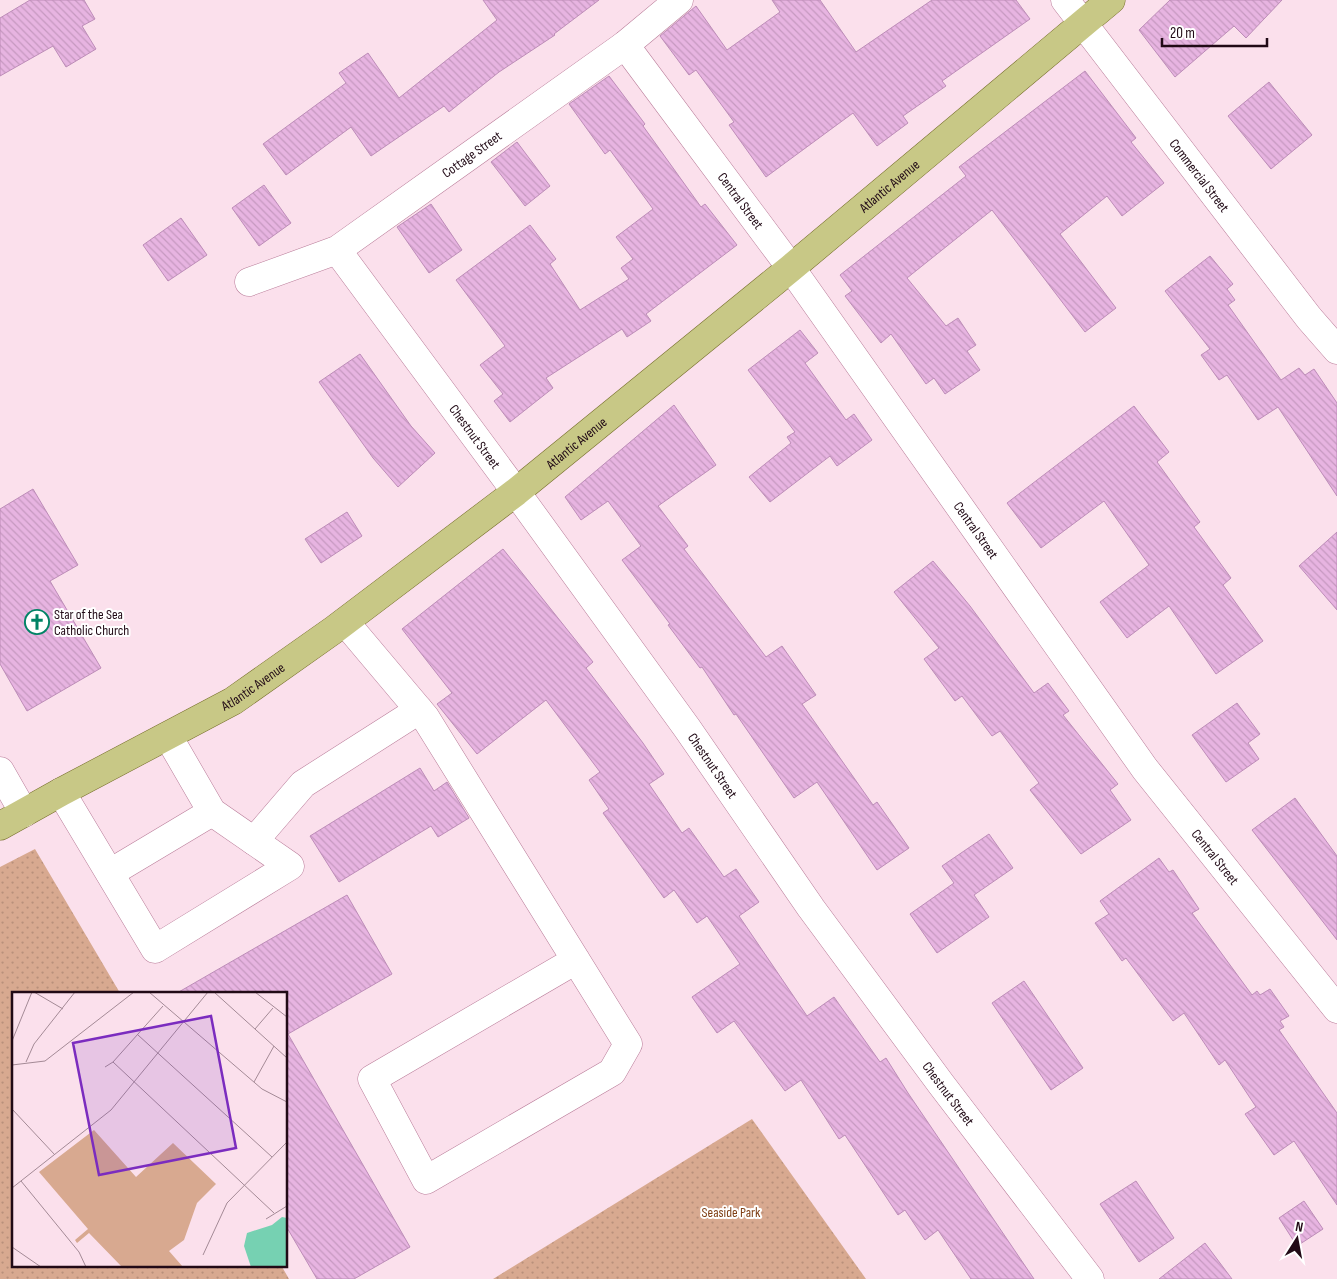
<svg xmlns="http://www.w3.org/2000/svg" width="1337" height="1279" font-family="'Sofia Sans Condensed',sans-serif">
<defs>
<pattern id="park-dots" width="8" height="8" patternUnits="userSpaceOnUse" patternTransform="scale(1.25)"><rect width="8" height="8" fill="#d8a990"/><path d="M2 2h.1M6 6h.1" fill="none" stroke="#b9907b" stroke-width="1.8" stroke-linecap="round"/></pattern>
<pattern id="building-back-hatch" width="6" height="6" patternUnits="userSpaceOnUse" patternTransform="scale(1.25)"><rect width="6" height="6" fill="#e7b4e1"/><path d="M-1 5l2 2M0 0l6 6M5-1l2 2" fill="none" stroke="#c699c0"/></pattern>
</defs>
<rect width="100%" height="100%" fill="#fbe0ec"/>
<g fill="url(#park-dots)">
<path d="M35,849L120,993H14V1265H281L289,1279H0V867Z"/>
<path d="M752,1119L866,1279H493Z"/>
</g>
<g fill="url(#building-back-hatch)" stroke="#bd8cb8">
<path d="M30,0H84L95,19L82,26L96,49L66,67L53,46L0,76V18Z"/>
<path d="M483,0H599L554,34L555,35L499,72L449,112L444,106L371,156L351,127L286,175L263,144L346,83L339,73L368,53L399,98L497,20Z"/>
<path d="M772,0H820L856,52L932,0H1016L1030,19L942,81L946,86L903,116L908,123L877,146L853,113L766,177L729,125L734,122L696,70L689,75L660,36L696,6L727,50L780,12Z"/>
<path d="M1170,0H1282L1246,38L1234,26L1175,77L1139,30Z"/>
<path d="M1085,71L1136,138L1131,142L1164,183L1122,216L1107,196L1060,234L1116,308L1085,332L992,210L907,278L946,326L958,318L976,345L967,351L980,370L945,394L934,378L926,384L891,334L881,343L845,296L852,291L840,275L966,176L959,167Z"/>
<path d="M609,76L645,124L643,126L701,207L705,204L737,245L646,314L651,321L627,337L622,329L546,378L553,388L510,422L494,401L503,394L480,365L505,346L456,280L530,225L556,259L550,264L580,310L629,279L621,268L633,259L616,237L653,209L610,150L605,154L569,104Z"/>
<path d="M1269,82L1312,135L1271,169L1228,116Z"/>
<path d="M517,142L550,186L525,206L491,162Z"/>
<path d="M264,185L291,223L259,246L232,208Z"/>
<path d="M431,204L462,250L429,273L397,227Z"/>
<path d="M181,218L207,255L168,281L143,245Z"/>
<path d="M1210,256L1233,284L1227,289L1235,300L1228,305L1281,380L1299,368L1305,375L1314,369L1337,403V496L1278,407L1258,420L1227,375L1219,380L1201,355L1210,349L1165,291Z"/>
<path d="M800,330L818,353L805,363L846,420L854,414L872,440L837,466L830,456L770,502L749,477L791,443L787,437L795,432L748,370Z"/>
<path d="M360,354L411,426L435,453L398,487L373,458L319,382Z"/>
<path d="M674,405L716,465L658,506L688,546L684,549L766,657L782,646L816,695L802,704L873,805L877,802L909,848L877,870L817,782L794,798L736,714L734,715L702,667L700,668L668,625L670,624L622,560L641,546L608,501L581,520L565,497Z"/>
<path d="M1134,406L1169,452L1157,462L1200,522L1194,527L1231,578L1223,585L1263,641L1216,674L1169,606L1127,638L1100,602L1149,565L1104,501L1041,548L1007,503Z"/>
<path d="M33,489L78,565L50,581L101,668L27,711L0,664V509Z"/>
<path d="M347,512L362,536L321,563L305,539Z"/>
<path d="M1337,532V610L1299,566Z"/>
<path d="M503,549L593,662L586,668L643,743L664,774L649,784L682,833L689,828L724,877L736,869L759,902L739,916L807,1016L834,997L880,1062L886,1058L908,1093L1034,1279H971L938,1230L925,1240L905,1210L898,1215L845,1135L839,1139L801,1080L785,1091L734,1021L717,1033L692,997L740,964L707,916L697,923L674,890L664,898L603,813L609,809L589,780L600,772L546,700L477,754L437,704L452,693L402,629Z"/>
<path d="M933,561L970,606L1034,693L1048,683L1069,711L1063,715L1118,784L1110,790L1131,820L1081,854L1030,790L1039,783L1000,731L992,736L962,696L955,701L924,659L939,648L894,592Z"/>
<path d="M1237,703L1260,734L1248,743L1259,759L1226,782L1192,735Z"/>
<path d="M420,768L434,791L447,782L469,818L438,837L431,826L339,882L310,836Z"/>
<path d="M1295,798L1337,856V940L1252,830Z"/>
<path d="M989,834L1013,868L974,895L989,917L937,953L910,914L954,883L942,866Z"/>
<path d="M1159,858L1169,872L1173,870L1199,909L1192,913L1252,995L1257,991L1260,995L1270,989L1289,1016L1280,1021L1284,1027L1279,1030L1337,1113V1205L1294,1141L1274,1155L1245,1114L1256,1107L1225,1060L1219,1065L1184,1013L1173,1021L1126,958L1122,961L1095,923L1109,914L1100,901Z"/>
<path d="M347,895L392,974L288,1034L410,1247L354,1279H317L286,1226V993H177Z"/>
<path d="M1024,981L1083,1068L1051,1090L992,1003Z"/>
<path d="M1136,1181L1174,1238L1139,1262L1100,1204Z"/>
<path d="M1304,1201L1323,1229L1297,1246L1279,1218Z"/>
<path d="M1205,1243L1232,1279H1159Z"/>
</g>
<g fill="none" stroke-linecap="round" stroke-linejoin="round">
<defs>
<g id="minor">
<path id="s1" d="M1065,0L1309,318L1337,350"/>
<path id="s2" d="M625,45L791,268L1145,769L1337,1009"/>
<path id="s3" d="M337,250L516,492L687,728L811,908L941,1084L1090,1279"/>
<path id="s4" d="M249,282L337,250L625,45L679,0"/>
<path d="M345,622L425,717L628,1044L612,1072L426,1180L372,1079L576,960"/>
<path d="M0,771L24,813"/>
<path d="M61,792L155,949L290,866L212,812L168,736"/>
<path d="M254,841L303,784L419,710"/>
<path d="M110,873L212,812"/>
</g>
<g id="major">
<path id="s5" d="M0,826L61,792L233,701L335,629L516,492L791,268L1111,0"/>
</g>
</defs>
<use href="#minor" stroke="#b97c99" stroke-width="29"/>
<use href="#major" stroke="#766e2b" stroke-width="29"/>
<use href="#minor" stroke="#fff" stroke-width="28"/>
<use href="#major" stroke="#c8c886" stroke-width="28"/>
</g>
<defs>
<symbol id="church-ring" viewBox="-11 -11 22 22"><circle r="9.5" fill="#fff" stroke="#008365" stroke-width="1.5"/><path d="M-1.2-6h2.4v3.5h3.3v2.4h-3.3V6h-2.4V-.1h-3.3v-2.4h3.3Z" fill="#008365"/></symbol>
</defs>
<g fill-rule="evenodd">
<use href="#church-ring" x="23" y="608" width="28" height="28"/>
</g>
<g text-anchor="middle" stroke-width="4" stroke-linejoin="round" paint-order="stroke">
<g font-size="14" fill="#210a16" stroke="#fff">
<text dy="5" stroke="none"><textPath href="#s4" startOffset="259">Cottage Street</textPath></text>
<text dy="5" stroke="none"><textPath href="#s1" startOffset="221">Commercial Street</textPath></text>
<text dy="5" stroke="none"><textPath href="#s5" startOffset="1099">Atlantic Avenue</textPath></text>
<text dy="5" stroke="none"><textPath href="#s2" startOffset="194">Central Street</textPath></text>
<text dy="5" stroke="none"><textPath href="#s3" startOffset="232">Chestnut Street</textPath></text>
<text dy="5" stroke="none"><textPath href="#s5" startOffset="694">Atlantic Avenue</textPath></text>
<text dy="5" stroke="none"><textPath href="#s2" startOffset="599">Central Street</textPath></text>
<text dy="5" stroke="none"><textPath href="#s5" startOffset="289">Atlantic Avenue</textPath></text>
<text dy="5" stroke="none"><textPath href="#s3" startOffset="638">Chestnut Street</textPath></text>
<text dy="5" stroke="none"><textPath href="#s2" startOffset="1004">Central Street</textPath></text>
<text dy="5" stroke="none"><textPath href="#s3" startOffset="1042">Chestnut Street</textPath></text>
</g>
<g font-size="14" fill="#210a16" stroke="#fff" text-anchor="start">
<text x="54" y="619">Star of the Sea<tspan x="54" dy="16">Catholic Church</tspan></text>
</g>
<g font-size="14" fill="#7f3f15" stroke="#fff">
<text x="731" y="1217">Seaside Park</text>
</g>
</g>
<g transform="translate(12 992)">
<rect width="275" height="275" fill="#fbe0ec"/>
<path d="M82,138L124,185L161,151L204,192L185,211L172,248L157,259L171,275H110L77,241L65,251L63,248L76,237L27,180Z" fill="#d8a990"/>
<path d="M270,225L275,226V275H239L232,254L235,241L260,233Z" fill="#76d1b2"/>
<path fill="none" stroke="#a48a96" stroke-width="1" d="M22,0L51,17M137,0L250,97L275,110M202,0L275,66M243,0L275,25M243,37L261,16M126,43L260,165M0,49L20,0M14,70L22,52L63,0M101,70L262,221M0,73L33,69L122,0M93,75L101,70L151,14M242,90L262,54M0,117L43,163M9,189L67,260L74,275M0,196L99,118L196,0M254,227L275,214M0,255L29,275M191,263L215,211L275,150"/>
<path fill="#7b2cbf" fill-opacity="0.15" stroke="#7b2cbf" stroke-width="2.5" d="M199,24L224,156L87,183L61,51Z"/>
<rect width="275" height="275" fill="none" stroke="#210a16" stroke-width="2.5"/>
</g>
<g transform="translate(1297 1239) rotate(11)" stroke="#ffffff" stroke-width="4" paint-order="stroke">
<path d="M0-4L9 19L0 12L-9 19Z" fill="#210a16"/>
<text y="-8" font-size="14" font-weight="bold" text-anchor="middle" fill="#210a16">N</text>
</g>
<path d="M1162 38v8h105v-8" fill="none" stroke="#210a16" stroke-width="2.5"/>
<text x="1170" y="38" font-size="15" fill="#210a16" stroke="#ffffff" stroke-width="4" paint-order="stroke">20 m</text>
</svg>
